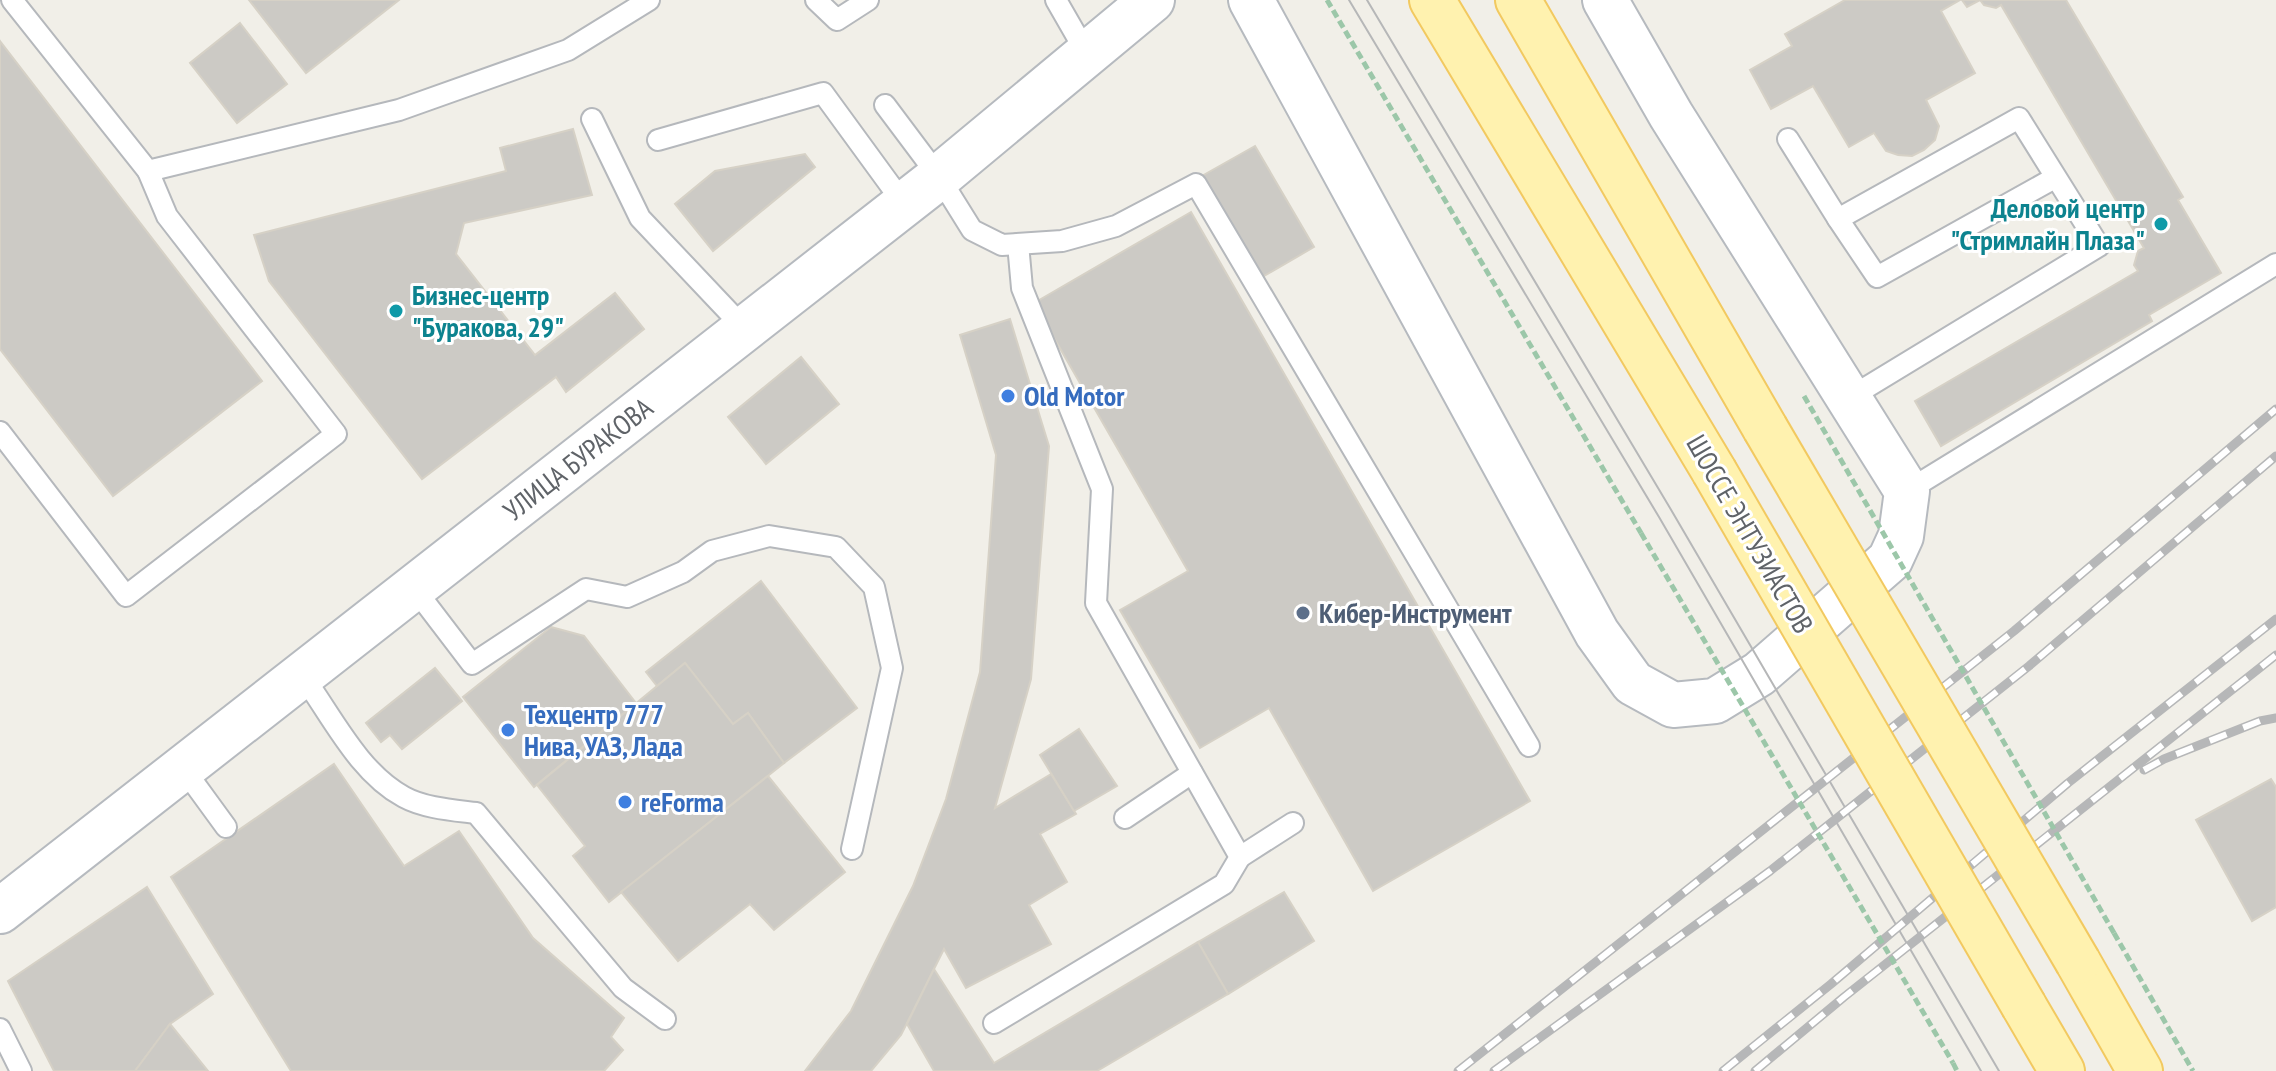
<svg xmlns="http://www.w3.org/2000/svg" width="2276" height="1071" font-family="'PT Sans Narrow',sans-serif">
<rect width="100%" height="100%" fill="#f1efe8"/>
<g fill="#cccac5" stroke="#d6d1c6" stroke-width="2">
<path d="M249,0H399L306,73Z"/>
<path d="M1845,0H1960L1941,11L1975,73L1926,100L1939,126L1935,140L1924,150L1912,156L1898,155L1886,151L1874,133L1849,147L1813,86L1771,109L1750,70L1792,46L1785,34Z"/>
<path d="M1962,0H2066L2183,197L2178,200L2221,273L2149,315L2152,321L1941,446L1915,401L2138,271L2134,265L2138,251L2144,248L2001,5L1996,8L1984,5L1980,0L1967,7Z"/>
<path d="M240,23L287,84L237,123L190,63Z"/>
<path d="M0,41L262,381L113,496L0,349Z"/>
<path d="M573,129L592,195L464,223L456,254L535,355L615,293L644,329L566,392L556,377L422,479L269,281L254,235L506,171L500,148Z"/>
<path d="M1255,146L1314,247L1259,279L1200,177Z"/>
<path d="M805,154L815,167L713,251L675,204L715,171Z"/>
<path d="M1191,212L1530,801L1373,891L1269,708L1200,748L1120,610L1188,571L1034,303Z"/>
<path d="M1010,319L1049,446L1031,679L995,808L1051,774L1076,814L1040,834L1067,882L1029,905L1051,944L966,988L944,949L901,1035L871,1071H805L851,1011L913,886L946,799L980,672L996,455L960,335Z"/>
<path d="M801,357L839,404L766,464L728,417Z"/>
<path d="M761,581L857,708L784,763L748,713L733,724L685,663L657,686L646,672Z"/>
<path d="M551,627L584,636L636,703L534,787L463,697Z"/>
<path d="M685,663L733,724L748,713L784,763L609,902L573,856L585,846L537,785Z"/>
<path d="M435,668L462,701L402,749L390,735L381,742L366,723Z"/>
<path d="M1079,729L1117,786L1074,811L1040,755Z"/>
<path d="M334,764L404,866L459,831L533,938L624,1018L611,1037L623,1050L604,1071H291L171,877Z"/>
<path d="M768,776L845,872L774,930L750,904L678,961L621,892Z"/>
<path d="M2271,779L2276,787V907L2252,921L2196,820Z"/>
<path d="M147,887L213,994L170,1024L135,1071H54L8,981Z"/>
<path d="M1284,892L1314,941L1228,994L1198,942Z"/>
<path d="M1198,942L1228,994L1097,1071H934L907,1024L934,969L994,1063Z"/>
<path d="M170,1024L208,1071H135Z"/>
</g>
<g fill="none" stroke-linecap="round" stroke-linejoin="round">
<defs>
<g id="lane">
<path d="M12,0L148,171L399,110L568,50L649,0"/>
<path d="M816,0L837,20L868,0"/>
<path d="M1056,0L1087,54"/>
<path d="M885,105L939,177L972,230L1002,245L1062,241L1116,226L1196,184L1529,746"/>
<path d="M592,119L640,218L745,329"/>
<path d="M1788,139L1838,219L2019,118L2099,246L1849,398"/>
<path d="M658,140L823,93L904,204"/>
<path d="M1838,219L1877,277L2051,180"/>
<path d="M0,432L126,596L336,434L167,216L148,171"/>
<path d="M1907,491L2276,264"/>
<path d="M414,588L472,664L586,589L627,597L683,572L712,551L769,536L836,547L874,587L892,668L852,849"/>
<path d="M302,675C332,716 358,772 404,797C424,808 452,810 476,813L623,988L665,1019"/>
<path d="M183,768L226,827"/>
<path d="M1125,818L1192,773"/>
<path d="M1240,857L1293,823"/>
<path d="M994,1023L1224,884L1240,857L1096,603L1102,489L1022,288L1018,244"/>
<path d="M0,1029L21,1071"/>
</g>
<g id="secondary">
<path d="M1251,0L1597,633L1633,683L1673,705L1715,701L1759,674L1890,560L1901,536L1907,491L1671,115L1605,0"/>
<path d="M0,911L939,177L1152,0"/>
</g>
<g id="primary">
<path d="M1432,0L1714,471"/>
<path d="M1518,0L1765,428"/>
<path d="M2078,962L2140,1071"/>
<path d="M2024,1006L2062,1071"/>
</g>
</defs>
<use href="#lane" stroke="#b5b8bc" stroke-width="24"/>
<use href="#secondary" stroke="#b6babf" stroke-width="48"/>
<use href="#primary" stroke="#f2c960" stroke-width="48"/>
<g stroke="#9cc7a9" stroke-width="5" stroke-dasharray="8 4" stroke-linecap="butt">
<path d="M1327,0L1641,533"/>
<path d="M2114,933L2193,1071"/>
<path d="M1953,1063L1957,1071"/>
</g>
<use href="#lane" stroke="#fff" stroke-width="20"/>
<use href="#secondary" stroke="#fff" stroke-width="44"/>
<use href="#primary" stroke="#fff2af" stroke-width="44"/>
<g stroke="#b6b7b8" stroke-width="2">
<path d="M1349,0L1659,517L1981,1071"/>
<path d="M1367,0L1670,508L1999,1071"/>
</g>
<defs>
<g id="rail">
<path d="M2144,770L2164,759L2260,721L2276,718"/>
<path d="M1458,1071L2014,631L2276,409"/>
<path d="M1494,1071L1770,871L2029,666L2276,456"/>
<path d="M1723,1071L1831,984L2068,783L2276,619"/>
<path d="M1755,1071L1844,997L2276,655"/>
</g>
</defs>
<use href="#rail" stroke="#b6b7b8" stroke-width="9"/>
<use href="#rail" stroke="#fff" stroke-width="6" stroke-dasharray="18" stroke-linecap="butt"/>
<defs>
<g id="primary-bridge">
<path d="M1765,428L2078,962"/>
<path d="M1714,471L2024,1006"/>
</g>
</defs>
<use href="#primary-bridge" stroke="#f2c960" stroke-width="48" stroke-linecap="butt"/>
<g stroke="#9cc7a9" stroke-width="5" stroke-dasharray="8 4" stroke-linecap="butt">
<path d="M1804,396L2114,933"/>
<path d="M1641,533L1953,1063"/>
</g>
<use href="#primary-bridge" stroke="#fff2af" stroke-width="44"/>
</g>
<g fill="#0f9aa8" stroke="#fff" stroke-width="3">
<circle cx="2161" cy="224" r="8"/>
<circle cx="396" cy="311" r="8"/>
</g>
<g fill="#3f7fe0" stroke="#fff" stroke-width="3">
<circle cx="1008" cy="396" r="8"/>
<circle cx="508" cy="730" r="8"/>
<circle cx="625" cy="802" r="8"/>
</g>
<circle fill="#5c6f8a" stroke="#fff" stroke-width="3" cx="1303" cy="613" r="8"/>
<g text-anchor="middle" stroke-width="6" stroke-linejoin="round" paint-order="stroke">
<g font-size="28" font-weight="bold" fill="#0d838f" stroke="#fff" text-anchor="end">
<text x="2145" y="218">Деловой центр<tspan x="2145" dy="32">"Стримлайн Плаза"</tspan></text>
<text x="412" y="305" text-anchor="start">Бизнес-центр<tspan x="412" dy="32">"Буракова, 29"</tspan></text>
</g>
<g font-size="28" font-weight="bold" fill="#366cbe" stroke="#fff" text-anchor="start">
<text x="1024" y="406">Old Motor</text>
<text x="524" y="724">Техцентр 777<tspan x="524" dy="32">Нива, УАЗ, Лада</tspan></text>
<text x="641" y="812">reForma</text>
</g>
<g font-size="28" fill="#5f6368" stroke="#fff">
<text transform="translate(578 459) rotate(-38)" y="10">УЛИЦА БУРАКОВА</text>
<text transform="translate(1750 534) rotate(60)" y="10">ШОССЕ ЭНТУЗИАСТОВ</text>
</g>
<g font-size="28" font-weight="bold" fill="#4e5e75" stroke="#fff" text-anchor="start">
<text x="1319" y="623">Кибер-Инструмент</text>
</g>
</g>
</svg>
